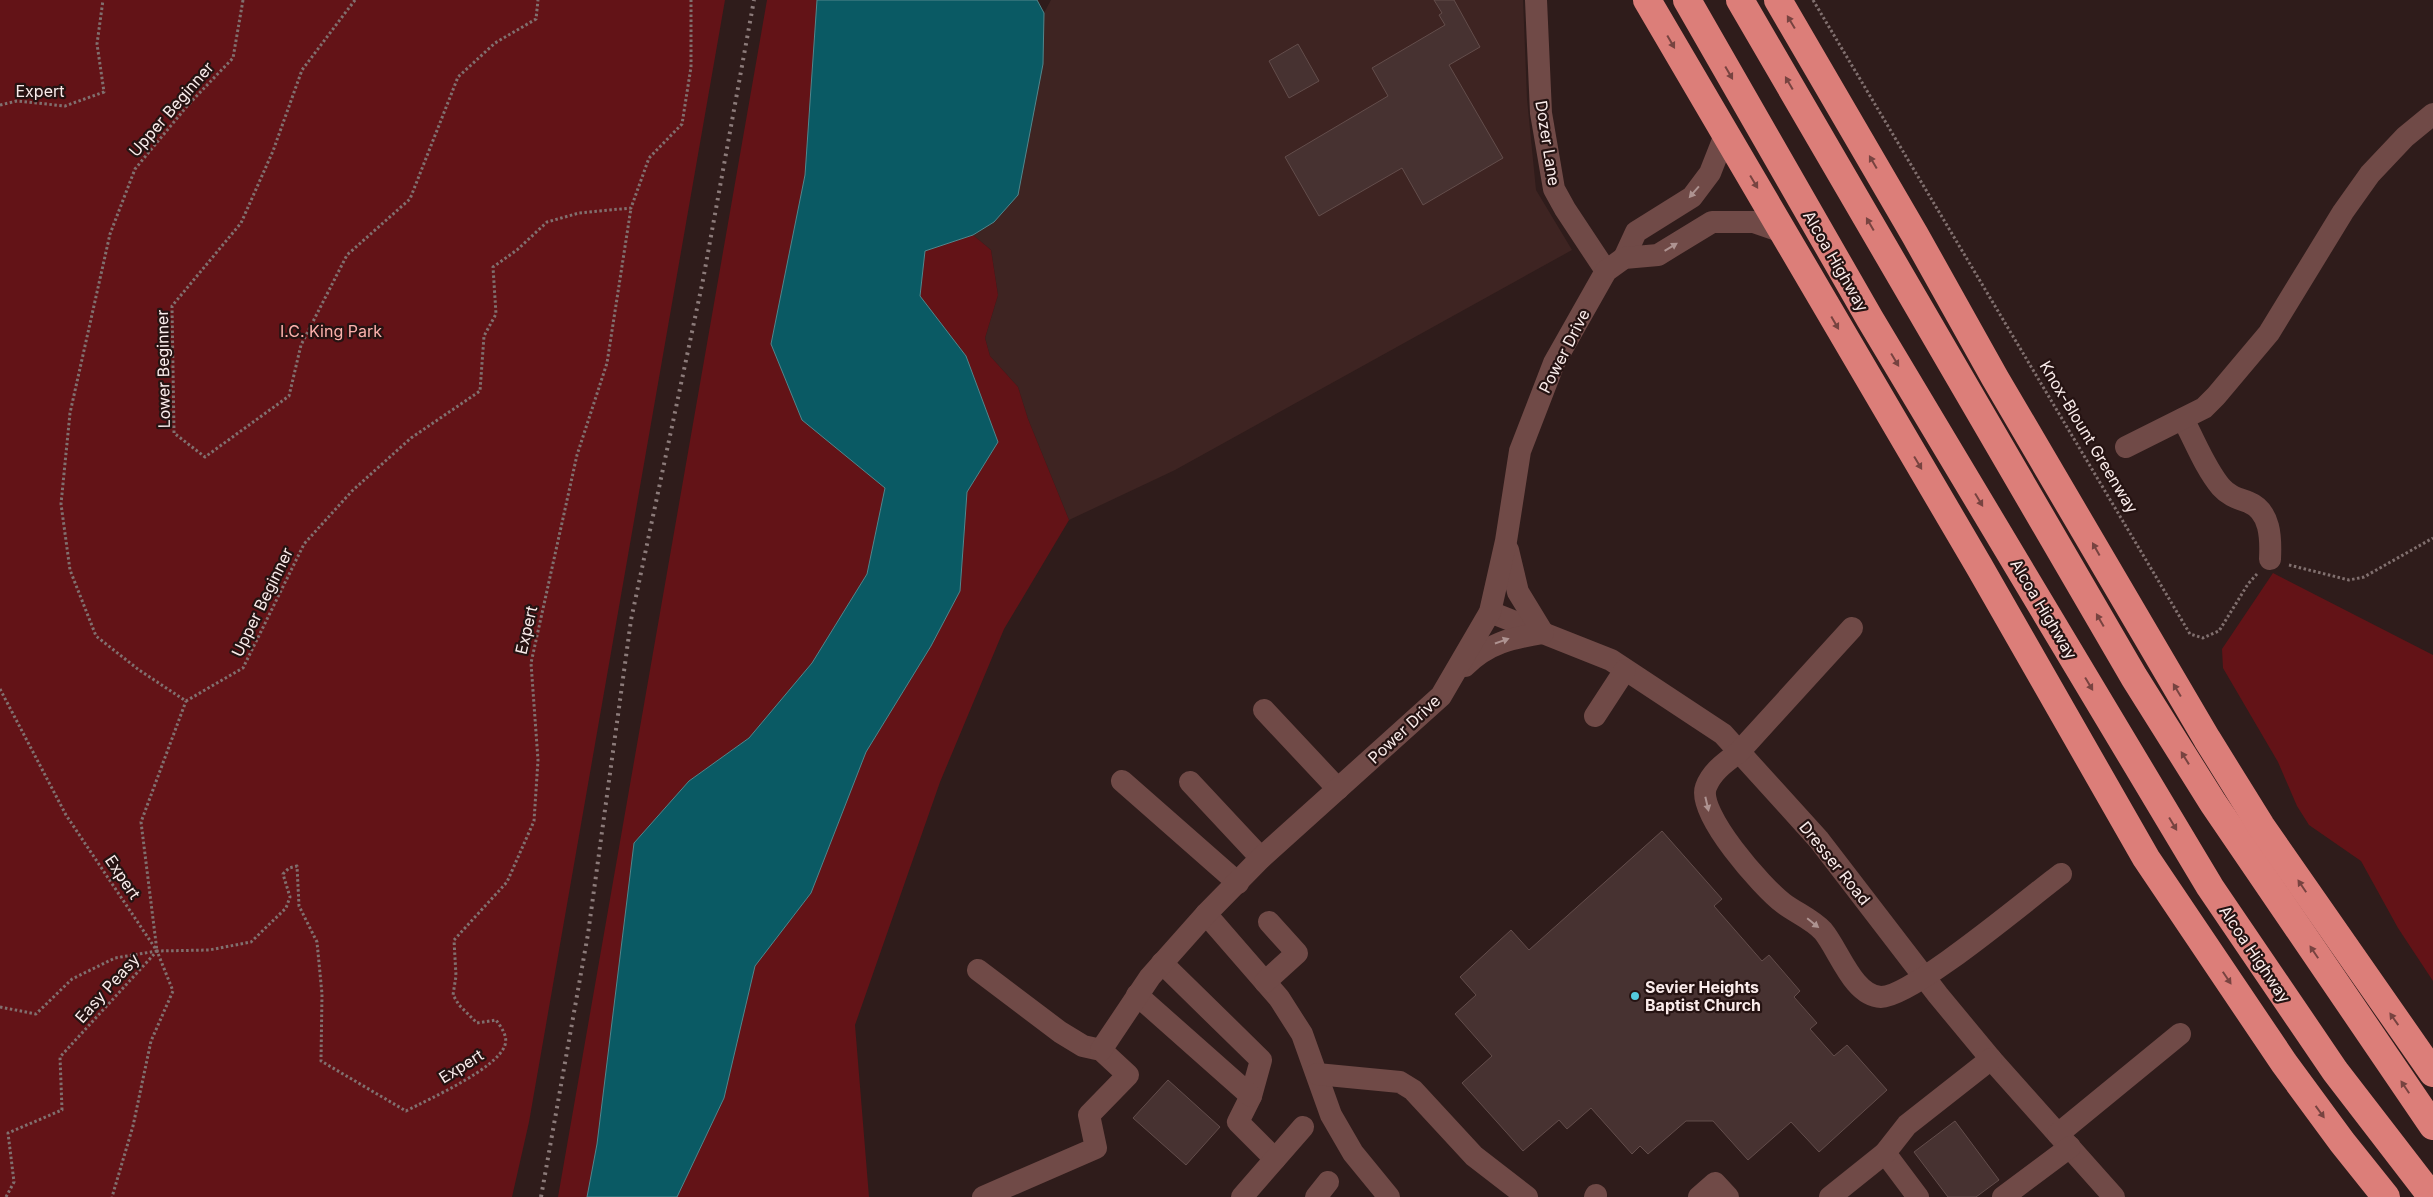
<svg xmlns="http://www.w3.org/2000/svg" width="2433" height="1197" font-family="Inter,sans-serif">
<rect width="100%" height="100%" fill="#2f1c1b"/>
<path fill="#3e2422" d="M1051,0H1523L1527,99L1536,190L1572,250L1175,470L1069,520L1028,419L1018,387L990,356L985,338L998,295L991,250L973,235L994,222L1043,64L1044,13Z"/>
<g fill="#631317">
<path d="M0,0H725L529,1122L512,1197H0Z"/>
<path d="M767,0H817L805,175L771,344L857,464L885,488L867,574L812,663L749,738L689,781L634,843L597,1144L587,1197H558Z"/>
<path d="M973,235L991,250L998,295L985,338L990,356L1018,387L1028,419L1069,520L1004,629L940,782L855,1025L869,1197H677L724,1098L755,966L811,893L866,752L931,646L960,591L967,492L998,442L966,356L920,296L925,250Z"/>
<path d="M2273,573L2433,655V981L2398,928L2361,861L2309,825L2297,806L2278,762L2223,668L2222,649Z"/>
</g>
<path fill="#0a5a64" stroke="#52868c" d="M817,0H1037L1044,13L1043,64L1018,195L994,222L973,235L925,251L920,296L966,356L998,442L967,492L960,591L931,646L866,752L811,893L755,966L724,1098L677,1197H587L597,1144L634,843L689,781L749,738L812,663L867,574L885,488L802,420L771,344L805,175Z"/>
<g fill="#473231" stroke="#634d4b">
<path d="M1434,0H1454L1480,47L1449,65L1503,158L1423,205L1402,168L1319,216L1285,157L1388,96L1372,68L1445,25L1439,15L1442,13Z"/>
<path d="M1298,44L1319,81L1289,98L1269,61Z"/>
<path d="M1662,831L1722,899L1714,906L1762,961L1769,955L1800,991L1794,997L1817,1023L1810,1029L1834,1056L1847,1045L1887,1090L1819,1152L1791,1122L1748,1160L1713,1121H1686L1648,1154L1640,1146L1632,1154L1591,1108L1567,1129L1559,1120L1523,1151L1462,1083L1492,1056L1455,1014L1476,995L1460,977L1511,930L1529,950Z"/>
<path d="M1168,1080L1220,1127L1186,1165L1133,1118Z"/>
<path d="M1955,1121L1999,1180L1976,1197H1948L1914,1152Z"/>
</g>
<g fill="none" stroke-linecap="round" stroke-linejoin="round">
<g stroke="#81706f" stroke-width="3" stroke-dasharray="2.5 2.5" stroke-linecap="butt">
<path d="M243,0L233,58L188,105L135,169L110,234L70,413L61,504L70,570L96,636L139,670L186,701L243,668L304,544L352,491L411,438L480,391L484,336L496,314L493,267L517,250L547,222L579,213L631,208L649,158L682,124L691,67V0"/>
<path d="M355,0L302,70L273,151L241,223L172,306L174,433L205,457L289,396L301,345L347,255L410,199L458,77L495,43L536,19L538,0"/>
<path d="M1813,0L2190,634L2203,638L2219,631L2248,584L2257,574"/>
<path d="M0,105L17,101L65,106L104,92L97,44L103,0"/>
<path d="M2289,565L2349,580L2364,577L2433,538"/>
<path d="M0,689L66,815L157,951L209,950L251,942L286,908L290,897L283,874L289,868L297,866L299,906L317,942L322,994L321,1061L406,1111C429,1099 497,1069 505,1045C508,1036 501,1027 496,1020L477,1023L459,1005L453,995L456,976L454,940L507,882L534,821L538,760L531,663L577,455L607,363L631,208"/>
<path d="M0,1007L36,1014L72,979L115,958L157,951L141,822L186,701"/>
<path d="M6,1197L14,1182L8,1133L62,1110L60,1057L157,951L173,991L151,1041L133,1126L112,1197"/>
</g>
<g stroke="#704a47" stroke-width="22">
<path d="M1536,0L1541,113L1554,189L1565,209L1606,271"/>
<path d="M1624,258L1636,232L1692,197L1710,173L1725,135"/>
<path d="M2183,419C2195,441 2205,468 2221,487C2229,496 2237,498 2248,502C2271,511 2271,539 2270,559"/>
<path d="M2126,447L2204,408L2216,396L2269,333L2343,212L2370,174L2405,137L2433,114"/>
<path d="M1490,612L1611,660L1723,734L1819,840L1938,995L1991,1059L2114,1197"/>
<path d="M1852,628L1739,752C1726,762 1712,771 1706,787C1696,813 1763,888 1783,903C1796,913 1812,919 1823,931C1839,950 1853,996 1881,997C1912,997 2030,897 2061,874"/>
<path d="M1465,666C1488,643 1512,638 1543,633L1518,592L1508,550"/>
<path d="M1264,710L1338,789"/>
<path d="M1595,716L1625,670"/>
<path d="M1122,781L1238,883"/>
<path d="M1190,782L1261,858"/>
<path d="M1206,914L1279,998L1302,1034L1331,1115L1353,1153L1389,1197"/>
<path d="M1162,963L1261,1060L1251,1096L1238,1122L1275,1159"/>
<path d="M978,970L1060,1032L1083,1046L1101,1050L1128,1075L1089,1115L1096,1148L983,1197"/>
<path d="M1265,982L1297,953L1269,922"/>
<path d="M1137,995L1251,1096"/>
<path d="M1101,1050L1150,977L1206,914L1261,858L1441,696L1490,612L1506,541L1520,451L1554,363L1606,271L1624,258L1658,255L1712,222H1754L1783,232"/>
<path d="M1317,1074L1400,1082L1413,1090L1474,1156L1527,1197"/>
<path d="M2058,1134L2180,1034"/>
<path d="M1885,1153L1918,1197"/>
<path d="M1242,1197L1303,1127"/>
<path d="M1316,1197L1328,1182"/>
<path d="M1595,1197L1596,1195"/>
<path d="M1699,1197L1715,1183L1728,1197"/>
<path d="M1830,1197L1885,1153L1907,1125L1991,1059"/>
<path d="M2003,1197L2070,1147"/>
</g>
<g stroke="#dc7e79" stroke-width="28">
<path d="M1647,0L1979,566L2146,858L2284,1063L2342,1142L2386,1197"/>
<path d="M1687,0L1870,319L2210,887L2335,1071L2432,1197"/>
<path d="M1740,0L2134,677L2213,803L2433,1126"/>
<path d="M1778,0L1915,235L1995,378L2207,739L2261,826L2433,1073"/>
</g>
<path stroke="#8c7b7a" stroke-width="4" stroke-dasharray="2.5 5" stroke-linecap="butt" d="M541,1197L588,934L631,620L703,280L754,0"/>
</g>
<defs><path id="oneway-solid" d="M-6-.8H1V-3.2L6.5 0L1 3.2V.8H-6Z" transform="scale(1.25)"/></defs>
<g fill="#774340">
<use href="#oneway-solid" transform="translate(1791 22) rotate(-121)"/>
<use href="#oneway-solid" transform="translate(1671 42) rotate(60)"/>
<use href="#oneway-solid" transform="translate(1729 73) rotate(60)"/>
<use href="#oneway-solid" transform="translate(1789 83) rotate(-120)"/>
<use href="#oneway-solid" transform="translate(1873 162) rotate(-120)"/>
<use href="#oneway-solid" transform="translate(1754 182) rotate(59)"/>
<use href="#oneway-solid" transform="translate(1870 224) rotate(-120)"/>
<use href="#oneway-solid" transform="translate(1835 323) rotate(60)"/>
<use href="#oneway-solid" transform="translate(1895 360) rotate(59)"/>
<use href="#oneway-solid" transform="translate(1918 463) rotate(59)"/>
<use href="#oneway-solid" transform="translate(1979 500) rotate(59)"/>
<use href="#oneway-solid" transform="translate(2096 549) rotate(-119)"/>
<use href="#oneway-solid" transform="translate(2100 620) rotate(-120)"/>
<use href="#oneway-solid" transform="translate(2089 684) rotate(59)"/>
<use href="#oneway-solid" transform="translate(2177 690) rotate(-121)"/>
<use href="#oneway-solid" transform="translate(2185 758) rotate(-122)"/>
<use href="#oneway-solid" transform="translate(2173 824) rotate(59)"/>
<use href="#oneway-solid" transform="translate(2302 886) rotate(-124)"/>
<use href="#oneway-solid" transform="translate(2314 952) rotate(-124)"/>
<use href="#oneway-solid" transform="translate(2227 978) rotate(56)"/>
<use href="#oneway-solid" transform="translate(2394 1019) rotate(-125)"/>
<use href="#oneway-solid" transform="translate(2405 1087) rotate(-124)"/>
<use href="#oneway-solid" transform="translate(2320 1112) rotate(54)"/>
</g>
<g fill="#ae9391">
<use href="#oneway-solid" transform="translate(1694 192) rotate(131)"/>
<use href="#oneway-solid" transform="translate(1671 247) rotate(-31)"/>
<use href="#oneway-solid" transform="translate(1502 641) rotate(-19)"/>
<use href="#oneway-solid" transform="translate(1707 804) rotate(77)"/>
<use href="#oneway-solid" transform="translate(1813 923) rotate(39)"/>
</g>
<circle fill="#54cadd" stroke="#251312" stroke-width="2" cx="1635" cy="996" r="5"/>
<g text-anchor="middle" stroke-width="4.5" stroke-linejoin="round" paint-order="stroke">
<g font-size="16" fill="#faeceb" stroke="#251312">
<text x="40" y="97">Expert</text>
<text transform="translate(171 109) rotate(-49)" y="6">Upper Beginner</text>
<text transform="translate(1548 143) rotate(81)" y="6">Dozer Lane</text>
<text transform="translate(1836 261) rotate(60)" y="6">Alcoa Highway</text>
<text transform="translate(1564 351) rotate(-63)" y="6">Power Drive</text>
<text transform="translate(163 369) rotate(-91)" y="6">Lower Beginner</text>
<text transform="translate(2089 437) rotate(59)" y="6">Knox-Blount Greenway</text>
<text transform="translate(262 602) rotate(-64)" y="6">Upper Beginner</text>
<text transform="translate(2044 609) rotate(59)" y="6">Alcoa Highway</text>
<text transform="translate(526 630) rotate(-77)" y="6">Expert</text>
<text transform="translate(1404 729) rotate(-43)" y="6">Power Drive</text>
<text transform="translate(1835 863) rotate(51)" y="6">Dresser Road</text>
<text transform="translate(123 877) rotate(56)" y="6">Expert</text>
<text transform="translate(2255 954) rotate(56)" y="6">Alcoa Highway</text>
<text transform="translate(107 988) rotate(-48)" y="6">Easy Peasy</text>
<text transform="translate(461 1066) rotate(-32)" y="6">Expert</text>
</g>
<g font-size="16" fill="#fdb2ad" stroke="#251312">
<text x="331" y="337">I.C. King Park</text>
</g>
<g font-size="16" font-weight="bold" fill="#faeceb" stroke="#251312" text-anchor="start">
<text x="1645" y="993">Sevier Heights<tspan x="1645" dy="18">Baptist Church</tspan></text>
</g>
</g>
</svg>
